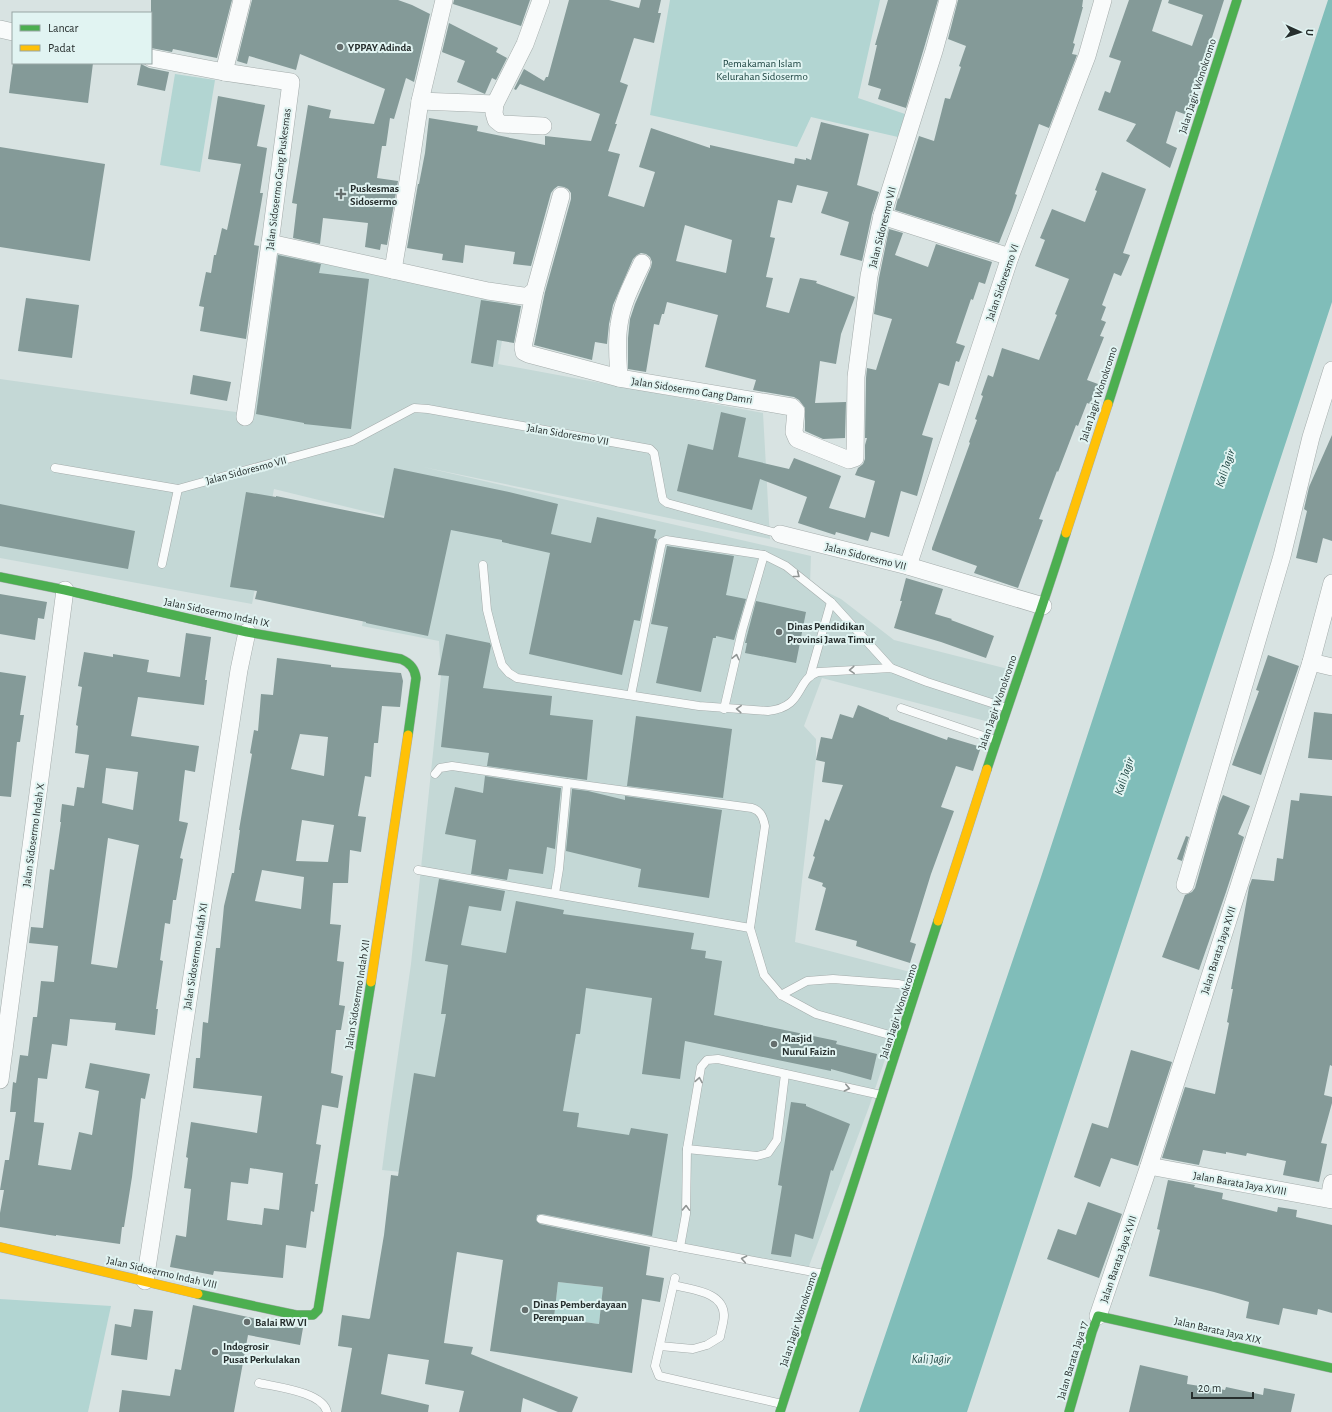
<svg xmlns="http://www.w3.org/2000/svg" width="1332" height="1412" font-family="'Alegreya Sans',sans-serif">
<rect width="100%" height="100%" fill="#d8e3e2"/>
<path fill="#c4d8d6" d="M278,247L510,294L498,364L763,413L770,539L423,467L811,556L810,584L841,599L894,640L1008,669L993,723L822,678L804,726L816,739V759L795,942L914,973L869,1107L806,1274L429,1203L430,1175L382,1170L388,1124L411,964L441,676L439,641L362,626L384,516L274,489L252,604L0,558V379L250,414Z"/>
<g fill="#b2d5d2">
<path d="M670,0H880L858,98L905,114L898,137L811,117L797,147L650,115Z"/>
<path d="M175,74L215,80L200,172L160,165Z"/>
<path d="M558,1282L603,1287L599,1324L554,1318Z"/>
<path d="M0,1299L111,1306L88,1412H0Z"/>
</g>
<path fill="#80bdb9" d="M1328,0H1332V302L967,1412H859L1041,877Z"/>
<g fill="#849a98" fill-rule="evenodd">
<path d="M151,0H232L217,58L173,49L172,52L151,48Z"/>
<path d="M252,0H398L412,5L430,14L414,82L406,78L394,119L390,118L386,146H382L377,178L398,181L387,245L381,244L380,250L365,247L368,223L323,218L320,244L293,238L297,204L292,203L308,105L331,110L329,118L374,124L385,89L300,54L296,70L249,56L247,64L237,61Z"/>
<path d="M454,0H530L521,26L453,4Z"/>
<path d="M569,0H609L639,8L641,0H661L658,13H661L654,43L634,38L620,82L628,85L615,124H617L608,151L620,154L608,196L644,207L655,172L639,167L651,128L710,148V145L794,164L795,158L806,160V158L811,160L821,122L869,134L857,185L879,192L872,214L862,261L840,255L849,222L821,213L828,192L797,185L792,203L778,200L770,237L775,238L766,277L773,278L766,307L789,313L800,278L817,281L816,283L855,297L841,334L836,364L820,361L815,403L846,402L845,438L823,439L805,431V408L799,400L794,397L753,390L756,380L705,367L718,315L667,302L664,314H662L659,325L654,324L646,372L628,369V338L630,319L635,304L651,267L652,262L650,257L646,254L641,253L637,255L633,259L613,305L609,324L607,344L595,342L592,360L534,345L545,292L571,199V193L568,189L564,187L558,186L554,189L551,193L531,266L513,264L515,252L465,245L463,263L442,260L443,254L407,248L418,184H419L425,153L429,118L478,126L477,131L545,145V136L591,141L600,114L520,84L516,90L514,89L524,69L544,81L546,77H548ZM685,225L732,240L726,273L676,261Z"/>
<path d="M888,0H938L924,48L906,108L878,99L881,89L868,85L877,45H875Z"/>
<path d="M958,0H1083L1082,7H1083L1073,43L1075,44L1072,54L1077,55L1049,128L1039,124L1015,194L1017,195L1012,210L999,243L895,210L898,198L899,199L919,136L934,141L945,98L950,99L961,67L959,66L966,46L948,39Z"/>
<path d="M1129,0H1162L1152,31L1192,46L1203,15L1168,3L1169,0H1224L1187,115L1176,111L1166,143L1177,148L1170,168L1126,141L1136,124L1098,110L1105,91L1110,93L1121,61L1109,57Z"/>
<path d="M449,23L498,48L496,52L507,58L496,80L492,78L485,94L457,82L465,61L442,52Z"/>
<path d="M13,63H93L88,103L9,93Z"/>
<path d="M141,64L149,68L169,72L165,91L137,85Z"/>
<path d="M218,96L265,105L257,146L267,148L260,193H263L254,245L259,246L246,339L200,331L204,307L199,306L206,272L211,273L214,255H216L222,228L227,230L241,164L208,159Z"/>
<path d="M0,147L105,164L90,261L0,247Z"/>
<path d="M1102,172L1146,189L1123,253L1130,255L1121,276L1114,273L1102,305L1106,307L1101,320L1106,322L1100,336L1104,337L1087,380L1098,384L1090,404L1087,403L1078,426L1076,425L1058,472L1057,471L1039,519L1043,520L1018,588L974,573L977,566L932,550V548L970,443L969,442L977,420L975,419L983,396L981,395L988,375L993,377L1002,348L1039,360L1057,315L1055,314L1069,279L1035,266L1045,240L1040,238L1052,209L1085,222L1097,191L1095,190Z"/>
<path d="M889,229L903,233L895,255L928,267L936,244L992,262L985,284L979,282L973,300L971,299L956,343L965,346L959,362L956,361L949,386L939,383L922,435L933,438L917,496L901,491L889,537L871,532L868,541L836,532L835,535L798,523L807,497L760,479L752,510L677,491L688,444L713,450L721,412L746,418L738,457L789,469L794,458L841,476L829,508L865,518L875,481L855,475L858,468L863,464L865,459V445L867,438H865L866,378L867,368L876,370L892,319L874,314L879,278Z"/>
<path d="M278,255L321,264L319,273L369,279L351,429L304,424V423L256,414Z"/>
<path d="M26,298L79,305L72,358L18,351Z"/>
<path d="M481,300L521,306L514,343L497,340L493,367L471,363Z"/>
<path d="M193,375L231,382L227,401L190,394Z"/>
<path d="M1332,435V541L1323,538L1317,563L1296,558L1307,511L1304,509L1309,487Z"/>
<path d="M394,468L509,492L558,504L551,534L591,543L597,517L656,530L654,538L657,539L640,621L634,620L622,675L529,654L550,553L502,542V540L451,530L428,636L366,623V622L255,599L257,591L230,587L246,492L276,497V496L384,518Z"/>
<path d="M0,504L135,531L128,569L0,546Z"/>
<path d="M667,546L734,556L726,595L746,599L734,640L716,636V638H713L701,692L656,683L668,627L651,624Z"/>
<path d="M906,578L943,589L935,614L952,619L951,620L994,636L986,658L941,642L894,628L902,601H900Z"/>
<path d="M0,594L47,602L44,619L38,618L35,640L0,634Z"/>
<path d="M756,601L806,612L796,663L745,653L747,643H745Z"/>
<path d="M186,633L211,637L205,680H207L204,705L138,697L131,736L199,746L195,772L185,770L179,821L188,823L180,858L183,859L176,900H173L170,924L165,923L160,960L163,961L156,1009H158L155,1035L115,1030L116,1023L70,1019L67,1046L52,1044L47,1079L38,1078L34,1122L44,1123L38,1165L71,1170L79,1132L92,1135L99,1091L85,1088L90,1063L150,1074L145,1099L141,1098L132,1177L124,1227H122L120,1244L56,1235V1236L0,1227V1213L4,1190H0L5,1160H9L16,1112H10L13,1082L16,1083L20,1055L28,1056L33,1017H37L41,981L54,982L58,946L29,943L31,927L43,928L50,869L54,870L61,822H60L62,804L74,806L77,787L84,788L89,755L75,753L78,726L76,725L82,687L78,686L84,652L113,657V654L149,660L147,672L180,677ZM106,768L138,772L133,810L102,803ZM108,838L139,845L117,968L91,964Z"/>
<path d="M446,634L490,643L491,646L483,688L552,696L550,715L593,720L587,780L487,766L489,753L441,747L449,676L438,675Z"/>
<path d="M1268,655L1299,666L1261,775L1232,765L1259,691L1256,690Z"/>
<path d="M277,658L331,665V667L401,673L403,681L400,707L382,706L378,743H374L371,777L365,776L358,816L366,817L361,852L350,850L348,883H333L330,924L341,925L337,961L344,962L339,1005L345,1006L341,1030H336L331,1073L343,1076L338,1108L322,1105L316,1144L321,1145L315,1184H318L314,1212L311,1211L306,1248L286,1245L283,1278L214,1271L213,1275L170,1267L176,1235L186,1237L191,1189L184,1188L188,1158L186,1157L191,1122L257,1133L262,1096L193,1088L196,1058H200L203,1022L208,1023L216,948H220L224,906L232,873H234L240,830H239L252,754L250,753L254,730L258,731L261,694L273,695ZM300,734L328,737L324,776L291,769ZM302,820L334,825L328,862L296,861ZM262,870L304,877L301,909L255,901ZM250,1168L283,1173L279,1210L264,1208L262,1225L227,1220L231,1182L248,1184Z"/>
<path d="M0,672L26,676L20,715H24L20,742H17L11,797L0,796Z"/>
<path d="M858,705L889,718V719L947,740L948,737L981,747L973,771L956,766L941,807L954,811L931,874L910,942L916,944L910,963L856,946L857,941L815,930L826,888L822,886L823,883L808,878L815,857L813,856L825,819L829,821L843,785L822,782L825,762L816,760L821,737L832,739L840,714L853,718Z"/>
<path d="M1314,712L1332,714V760L1308,758Z"/>
<path d="M636,716L732,729L723,798L627,786Z"/>
<path d="M485,776L561,788L555,849L547,847L543,874L509,869L507,880L471,874L476,840L445,834L455,787L483,793Z"/>
<path d="M572,789L588,791L625,800V796L722,810L709,898L638,887L641,869L566,851Z"/>
<path d="M1300,793L1332,796V1066L1330,1065L1324,1095L1332,1097V1103L1321,1143L1327,1144L1319,1182L1283,1175L1286,1161L1247,1153L1246,1156L1226,1152V1154L1203,1150L1199,1165L1162,1158L1185,1087L1215,1094L1229,1023L1227,1022L1233,989H1231L1249,887L1252,879L1274,881L1277,858L1283,859L1291,800L1299,801Z"/>
<path d="M1223,795L1250,806L1238,834L1244,837L1226,892L1199,970L1162,957L1185,895L1192,892L1195,888L1219,804Z"/>
<path d="M1186,836L1189,837L1182,861L1177,859Z"/>
<path d="M439,879L505,891L501,911L469,906L461,945L506,953L516,901L564,910L563,914L694,933L691,949L706,951L705,958L722,961L714,1015L837,1041L836,1044L877,1054L871,1080L831,1069V1071L685,1041L680,1079L642,1074L652,998L586,988L580,1034H576L563,1111L579,1113L577,1127L629,1135L631,1128L668,1134L652,1236L542,1214L537,1215L536,1220L540,1224L650,1247L646,1275L664,1278L660,1302L642,1299L632,1373L490,1351L503,1260L457,1252L444,1343L473,1347L471,1354L578,1397L572,1412H558L523,1398L521,1412H459L464,1391L425,1384L429,1360L388,1354L381,1394L429,1405L428,1412H341L352,1348L338,1346L342,1315L369,1319L370,1318L384,1235L391,1175L398,1176L414,1073L435,1077L446,1014H441L448,965L425,961ZM558,1282L603,1287L599,1324L554,1318Z"/>
<path d="M1131,1050L1172,1062L1138,1166L1111,1158L1100,1187L1074,1177L1092,1123L1108,1128Z"/>
<path d="M791,1102L806,1104V1106L850,1124L833,1171L831,1170L813,1239L795,1234L791,1257L771,1254L782,1186L778,1185Z"/>
<path d="M1168,1180L1195,1185L1194,1187L1223,1193L1222,1199L1277,1212L1278,1207L1297,1210L1296,1217L1332,1225V1313L1318,1309L1317,1315L1283,1308L1279,1325L1246,1318L1249,1302L1214,1292L1149,1276L1160,1230L1157,1229Z"/>
<path d="M1088,1202L1122,1214L1099,1278L1047,1259L1058,1229L1076,1235Z"/>
<path d="M193,1305L293,1327L303,1328L300,1345L248,1335L234,1412H119L122,1390L170,1396L175,1369L181,1370Z"/>
<path d="M134,1309L153,1311L147,1360L111,1355L115,1324L131,1327Z"/>
<path d="M1140,1365L1188,1376L1187,1384L1225,1390L1226,1387L1263,1395L1264,1388L1295,1394L1291,1412H1129Z"/>
</g>
<g fill="none" stroke-linecap="round" stroke-linejoin="round">
<defs>
<g id="lane">
<path d="M55,468L178,489L352,441L414,408L428,409L650,449L654,453L662,496L663,500L667,503L780,534"/>
<path d="M162,564L178,489"/>
<path d="M483,565L487,610L496,645L502,665L509,673L517,678L699,706L768,711C805,707 795,680 818,672L891,668L927,682L1007,708"/>
<path d="M810,676L831,602"/>
<path d="M631,695L661,546L662,542L666,540L764,555L786,566L831,602L891,668"/>
<path d="M901,708L995,740"/>
<path d="M724,709L742,631L764,555"/>
<path d="M435,774L440,768L452,766L567,783L752,808C761,811 763,817 765,826L750,928L764,975L781,995L816,1014L900,1038"/>
<path d="M418,870L750,928"/>
<path d="M555,893L559,869L567,783"/>
<path d="M781,995L807,981L833,979L898,984L916,988"/>
<path d="M687,1149L757,1156L768,1153L777,1140L785,1074"/>
<path d="M541,1219L680,1247L824,1274"/>
<path d="M680,1247L686,1214L687,1149L701,1067L707,1060L718,1059L881,1095"/>
<path d="M675,1278L655,1366L659,1376L782,1404"/>
<path d="M660,1346L693,1349L707,1345L720,1337C721,1330 724,1322 724,1315C723,1291 691,1290 674,1285"/>
<path d="M259,1383C276,1387 323,1392 327,1412"/>
</g>
<g id="street">
<path d="M541,0L525,44L495,104L494,113L496,120L501,124L543,126"/>
<path d="M0,29L13,32"/>
<path d="M151,58L224,72L291,82L270,243L245,417"/>
<path d="M224,72L242,0"/>
<path d="M420,101L495,104"/>
<path d="M882,216L1010,257"/>
<path d="M270,243L488,291L523,296H528L535,290L561,196"/>
<path d="M393,270L408,181L420,101L444,0"/>
<path d="M535,290L523,347L524,352L528,354L619,378L792,407L796,411L794,432L797,439L849,460L855,458L856,377L869,276L882,216L934,51L948,0"/>
<path d="M619,378C618,360 616,342 619,325C622,302 633,283 642,263"/>
<path d="M780,534L908,566L1043,606"/>
<path d="M908,566L1010,257L1087,56L1103,0"/>
<path d="M1311,662L1332,667"/>
<path d="M1185,885L1282,556L1311,437L1332,370"/>
<path d="M0,1080L65,590"/>
<path d="M1149,1166L1332,1200"/>
<path d="M1329,1199L1332,1183"/>
<path d="M145,1281L239,670L247,632"/>
<path d="M1098,1316L1149,1166L1311,662L1332,583"/>
</g>
<g id="fast">
<path d="M1108,404L1237,0"/>
<path d="M0,577L65,590L247,632L401,659C410,663 415,668 416,678L408,735"/>
<path d="M987,769C1013,690 1041,612 1066,533"/>
<path d="M198,1294L296,1315H313L318,1310L371,982"/>
<path d="M780,1412L938,921"/>
<path d="M1069,1412L1092,1332L1098,1316L1332,1368"/>
</g>
<g id="slow">
<path d="M1066,533L1108,404"/>
<path d="M938,921L987,769"/>
<path d="M371,982L408,735"/>
<path d="M0,1247L198,1294"/>
</g>
</defs>
<use href="#lane" stroke="#a4acab" stroke-width="9"/>
<use href="#street" stroke="#a4acab" stroke-width="18"/>
<use href="#fast" stroke="#a4acab" stroke-width="10"/>
<use href="#slow" stroke="#a4acab" stroke-width="10"/>
<use href="#lane" stroke="#f9fbfb" stroke-width="8"/>
<use href="#street" stroke="#f9fbfb" stroke-width="17"/>
<use href="#fast" stroke="#4caf50" stroke-width="9"/>
<use href="#slow" stroke="#ffc107" stroke-width="9"/>
</g>
<defs><path id="oneway-chevron" d="M-2-3.5L2.5 0L-2 3.5" fill="none" stroke-width="1.6" stroke-linecap="round" stroke-linejoin="round"/></defs>
<g stroke="#909594">
<use href="#oneway-chevron" transform="translate(797 575) rotate(38)"/>
<use href="#oneway-chevron" transform="translate(736 657) rotate(-77)"/>
<use href="#oneway-chevron" transform="translate(852 670) rotate(177)"/>
<use href="#oneway-chevron" transform="translate(739 709) rotate(-177)"/>
<use href="#oneway-chevron" transform="translate(699 1080) rotate(-80)"/>
<use href="#oneway-chevron" transform="translate(847 1088) rotate(13)"/>
<use href="#oneway-chevron" transform="translate(686 1208) rotate(-88)"/>
<use href="#oneway-chevron" transform="translate(744 1259) rotate(-169)"/>
</g>
<g fill="#656e6d" stroke="#e1f4f2" stroke-width="1.5">
<circle cx="340" cy="47" r="4"/>
<path d="M339 188h4v4h4v4h-4v4h-4v-4h-4v-4h4z"/>
<circle cx="779" cy="632" r="4"/>
<circle cx="774" cy="1044" r="4"/>
<circle cx="525" cy="1310" r="4"/>
<circle cx="247" cy="1322" r="4"/>
<circle cx="215" cy="1352" r="4"/>
</g>
<g text-anchor="middle" stroke-width="4" stroke-linejoin="round" paint-order="stroke">
<g font-size="11" font-weight="bold" fill="#272f2e" stroke="#e1f4f2" text-anchor="start">
<text x="348" y="51">YPPAY Adinda</text>
<text x="350" y="192">Puskesmas<tspan x="350" dy="13">Sidosermo</tspan></text>
<text x="787" y="630">Dinas Pendidikan<tspan x="787" dy="13">Provinsi Jawa Timur</tspan></text>
<text x="782" y="1042">Masjid<tspan x="782" dy="13">Nurul Faizin</tspan></text>
<text x="533" y="1308">Dinas Pemberdayaan<tspan x="533" dy="13">Perempuan</tspan></text>
<text x="255" y="1326">Balai RW VI</text>
<text x="223" y="1350">Indogrosir<tspan x="223" dy="13">Pusat Perkulakan</tspan></text>
</g>
<g font-size="11" fill="#1b423f" stroke="#e1f4f2">
<text x="762" y="67">Pemakaman Islam<tspan x="762" dy="13">Kelurahan Sidosermo</tspan></text>
</g>
<g font-size="11" fill="#272f2e" stroke="#e1f4f2">
<text transform="translate(1197 86) rotate(-72)" y="4">Jalan Jagir Wonokromo</text>
<text transform="translate(278 179) rotate(-83)" y="4">Jalan Sidosermo Gang Puskesmas</text>
<text transform="translate(882 227) rotate(-76)" y="4">Jalan Sidoresmo VII</text>
<text transform="translate(1002 282) rotate(-71)" y="4">Jalan Sidoresmo VI</text>
<text transform="translate(692 390) rotate(9)" y="4">Jalan Sidosermo Gang Damri</text>
<text transform="translate(1098 394) rotate(-72)" y="4">Jalan Jagir Wonokromo</text>
<text transform="translate(568 434) rotate(10)" y="4">Jalan Sidoresmo VII</text>
<text transform="translate(246 470) rotate(-15)" y="4">Jalan Sidoresmo VII</text>
<text transform="translate(866 556) rotate(14)" y="4">Jalan Sidoresmo VII</text>
<text transform="translate(217 612) rotate(12)" y="4">Jalan Sidosermo Indah IX</text>
<text transform="translate(997 702) rotate(-71)" y="4">Jalan Jagir Wonokromo</text>
<text transform="translate(33 835) rotate(-82)" y="4">Jalan Sidosermo Indah X</text>
<text transform="translate(1218 950) rotate(-72)" y="4">Jalan Barata Jaya XVII</text>
<text transform="translate(195 956) rotate(-81)" y="4">Jalan Sidosermo Indah XI</text>
<text transform="translate(357 994) rotate(-81)" y="4">Jalan Sidosermo Indah XII</text>
<text transform="translate(898 1011) rotate(-72)" y="4">Jalan Jagir Wonokromo</text>
<text transform="translate(1240 1183) rotate(10)" y="4">Jalan Barata Jaya XVIII</text>
<text transform="translate(1118 1259) rotate(-71)" y="4">Jalan Barata Jaya XVII</text>
<text transform="translate(162 1272) rotate(13)" y="4">Jalan Sidosermo Indah VIII</text>
<text transform="translate(798 1319) rotate(-72)" y="4">Jalan Jagir Wonokromo</text>
<text transform="translate(1218 1330) rotate(13)" y="4">Jalan Barata Jaya XIX</text>
<text transform="translate(1072 1360) rotate(-73)" y="4">Jalan Barata Jaya 17</text>
</g>
<g font-size="12" font-style="italic" fill="#1e4542" stroke="#e1f4f2">
<text transform="translate(1225 468) rotate(-72)" y="4">Kali Jagir</text>
<text transform="translate(1124 776) rotate(-72)" y="4">Kali Jagir</text>
<text x="931" y="1363">Kali Jagir</text>
</g>
</g>
<rect x="12" y="12" width="140" height="52" fill="#e1f4f2" stroke="#97a5a4"/>
<rect x="20" y="25" width="20" height="6" fill="#4caf50" stroke="#97a5a4"/>
<text x="48" y="32" font-size="12" fill="#272f2e">Lancar</text>
<rect x="20" y="45" width="20" height="6" fill="#ffc107" stroke="#97a5a4"/>
<text x="48" y="52" font-size="12" fill="#272f2e">Padat</text>
<g transform="translate(1300 32) rotate(93)" stroke="#e1f4f2" stroke-width="3" paint-order="stroke">
<path d="M0-3L7 15L0 10L-7 15Z" fill="#272f2e"/>
<text y="-6" font-size="11" font-weight="bold" text-anchor="middle" fill="#272f2e">U</text>
</g>
<path d="M1192 1392v6h61v-6" fill="none" stroke="#272f2e" stroke-width="2"/>
<text x="1198" y="1392" font-size="12" fill="#272f2e" stroke="#e1f4f2" stroke-width="3" paint-order="stroke">20 m</text>
</svg>
